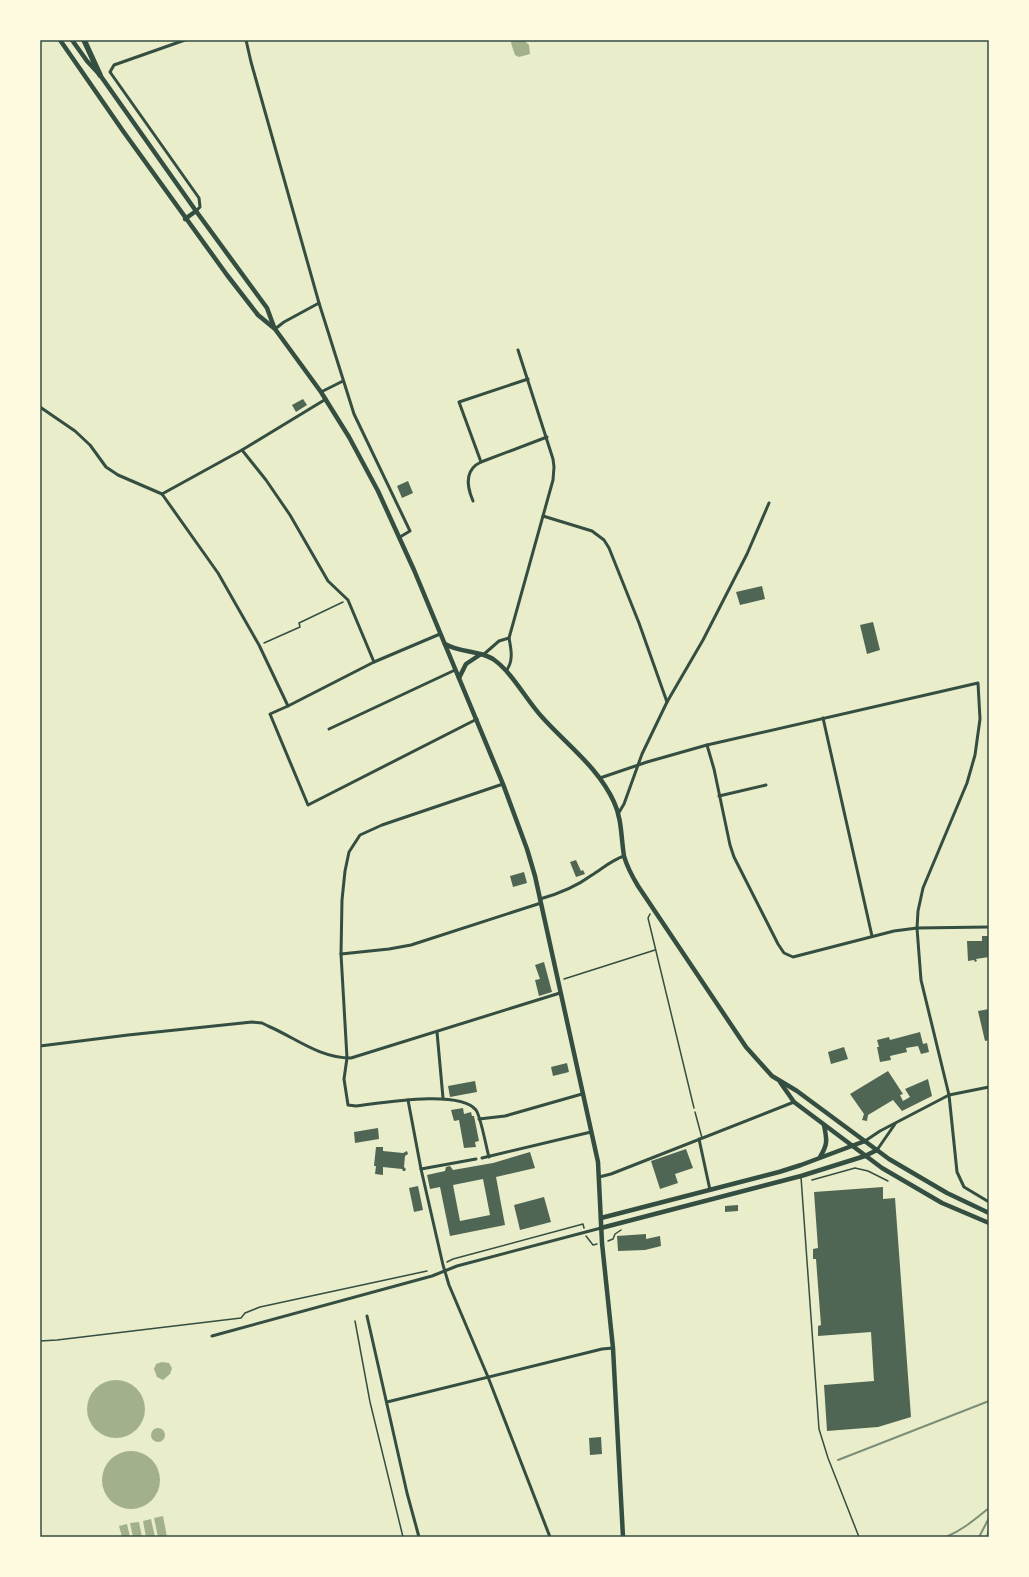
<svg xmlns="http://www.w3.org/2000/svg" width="1029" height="1577" font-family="'Roboto Condensed',sans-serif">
<rect width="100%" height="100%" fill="#e9edc9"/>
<g fill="#a3b18a">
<path d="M512,40H524L529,45L530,54L519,57L515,55L511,43Z"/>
<path d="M162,1362L169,1363L172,1368L170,1374L163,1380L157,1377L154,1369L156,1364Z"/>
<circle cx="116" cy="1409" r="29"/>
<circle cx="158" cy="1435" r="7"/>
<circle cx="131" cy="1480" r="29"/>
<path d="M163,1516L167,1537H158L154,1518Z"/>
<path d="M151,1519L155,1537H146L143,1521Z"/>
<path d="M139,1522L142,1537H133L130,1523Z"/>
<path d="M127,1524L130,1537H122L119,1526Z"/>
</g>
<g fill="#4f6655" fill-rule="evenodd">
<path d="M303,399L307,405L296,412L292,405Z"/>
<path d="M408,481L413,493L402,498L397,486Z"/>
<path d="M762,586L765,599L740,605L736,592Z"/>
<path d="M873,622L880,650L867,654L860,625Z"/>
<path d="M576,860L581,871L583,870L585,874L576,877L570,862Z"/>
<path d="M524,872L527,883L513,887L510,876Z"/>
<path d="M982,936H989V957L976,959L977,961L975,962L974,960L968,961L967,941H982Z"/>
<path d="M544,962L552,992L539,996L535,980L540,979L535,965Z"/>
<path d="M989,1009V1040L985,1041L978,1011Z"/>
<path d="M920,1032L923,1044L927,1043L929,1052L921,1054L918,1046L906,1048L907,1052L890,1056L891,1060L880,1062L877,1047H879L877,1040L889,1037L890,1040Z"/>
<path d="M844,1047L848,1059L831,1064L828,1052Z"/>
<path d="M567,1063L569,1072L553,1076L551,1067Z"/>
<path d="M888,1071L903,1094L900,1095L903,1101L910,1097L905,1089L928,1079L932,1096L902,1111L893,1100L868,1115L867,1121L862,1120L864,1114L850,1094Z"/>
<path d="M475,1081L477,1092L450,1097L448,1086Z"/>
<path d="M463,1108L464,1114L471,1112L472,1116H474L479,1141L475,1142L476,1147L464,1148L459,1120L454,1121L451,1110Z"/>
<path d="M378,1128L379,1139L355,1143L354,1132Z"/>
<path d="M376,1147H383V1151L403,1153L407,1151L408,1154L405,1156L404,1167L406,1169L405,1171H403L402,1169L383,1167V1175L375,1174L376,1166H374Z"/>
<path d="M686,1149L693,1168L675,1174L678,1183L660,1189L651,1161Z"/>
<path d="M530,1152L535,1168L496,1177L505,1225L450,1236L440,1187L430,1189L427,1175L445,1171L446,1167L450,1166L453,1170L493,1163ZM483,1179L490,1215L460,1221L453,1185Z"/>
<path d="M418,1186L423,1210L414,1212L409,1188Z"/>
<path d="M883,1187V1199L895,1198L911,1417L878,1427L827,1431L824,1385L874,1381L871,1332L818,1336V1326L821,1325L816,1259H813V1249L818,1248L814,1192Z"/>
<path d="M544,1197L551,1222L520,1230L514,1205Z"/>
<path d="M738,1205V1211L725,1212V1206Z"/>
<path d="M646,1234V1239L660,1236L661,1246L645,1250L618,1251L617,1236Z"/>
<path d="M601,1437L602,1454L590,1455L589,1438Z"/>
</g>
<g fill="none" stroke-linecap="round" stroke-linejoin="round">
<g stroke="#344e41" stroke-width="1.5">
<path d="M264,643L300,627L299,623L343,602"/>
<path d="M650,914L648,918L694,1108"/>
<path d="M564,979L655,950"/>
<path d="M812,1180L855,1168L868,1171L888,1181"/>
<path d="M586,1236L593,1245L597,1244"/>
<path d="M608,1241L613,1239L615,1234L621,1230"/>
<path d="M447,1262L453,1259L583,1224L584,1228"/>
<path d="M355,1321L370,1402L403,1537"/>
<path d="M40,1341L57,1340L241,1318L245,1313L260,1307L427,1271"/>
</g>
<g stroke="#344e41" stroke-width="1.5">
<path d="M695,1112L702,1138"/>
<path d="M801,1177L819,1429L828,1458L859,1537"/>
</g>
<g stroke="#344e41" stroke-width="3">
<path d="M185,40L114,65L110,72L199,198L200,207L196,211"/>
<path d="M246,40L251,62L319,303L354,414L410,531L400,537"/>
<path d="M275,329L284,322L319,303"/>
<path d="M528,379L459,402L481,462L547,437"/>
<path d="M321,392L343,381"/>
<path d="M40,407L75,431L90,445L106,467L118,475L162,494"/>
<path d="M242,450L266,480L290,515L328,581L348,600L374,662"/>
<path d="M162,494L218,573L259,645L288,706L270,714L308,805L477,719"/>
<path d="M162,494L242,450L326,399"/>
<path d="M473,501C467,487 464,470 481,462"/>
<path d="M543,516L592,531L604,540L609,548L639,623L667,702"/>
<path d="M483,655L499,641L509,638"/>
<path d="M506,671C514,661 511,649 509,638L553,480L554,467L553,459L518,350"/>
<path d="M288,706L374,662L440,634"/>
<path d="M823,718L872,936"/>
<path d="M329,729L455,670"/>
<path d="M707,745L714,769L730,845L734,857L778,944L784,953L793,957L894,931L917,928L989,927"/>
<path d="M600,778L647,762L707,745L978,683L980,719L975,755L967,783L923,888L918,911L917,928L921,980L949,1095L957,1172L964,1187L989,1202"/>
<path d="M719,796L766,785"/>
<path d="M618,814L624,804L642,754L667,702L703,640L747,554L769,503"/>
<path d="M540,899C558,894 577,886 592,875C603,868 612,860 624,856"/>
<path d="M341,954L389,949L411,945L541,903"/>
<path d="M437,1032L443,1098"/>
<path d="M40,1046L128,1035L252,1022L262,1023L268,1026C296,1038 319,1058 351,1058L560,993"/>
<path d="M408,1100L421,1169L443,1265L449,1285L488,1377L550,1537"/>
<path d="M479,1119L505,1116L582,1094"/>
<path d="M699,1139L710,1190"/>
<path d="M865,1141L880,1131L949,1095L989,1087"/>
<path d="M877,1150L895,1124"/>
<path d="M489,1157C486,1147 481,1117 476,1110C460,1089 381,1103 356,1106L348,1105L344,1079L347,1058L341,954L342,900L345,871L349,852L360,835L382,825L503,784"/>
<path d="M482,1158L591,1132"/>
<path d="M421,1169L476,1159"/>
<path d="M599,1177L611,1174L794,1102"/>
<path d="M367,1316L407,1493L419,1537"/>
<path d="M212,1336L432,1276L457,1266L601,1228"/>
<path d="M387,1402L602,1349L613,1348"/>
</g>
<g stroke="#344e41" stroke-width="4.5">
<path d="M60,40L123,131L227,275L258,315L275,329L321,392L349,437L378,491L414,570L503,784L527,849L535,876L598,1162L602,1243L613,1348L623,1537"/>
<path d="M72,40L87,61L100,75L196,211L267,308L274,327"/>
<path d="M185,219L196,211"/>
<path d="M445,644C460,653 479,650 493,659C513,673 526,700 542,717C567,745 598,767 614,802C622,819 621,838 624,856C627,867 632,876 638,886L746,1047L772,1076L797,1091L889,1159L947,1193L989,1213"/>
<path d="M459,678L466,664L481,654"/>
<path d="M780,1082L794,1102L882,1168L942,1203L989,1223"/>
<path d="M820,1157C828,1144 827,1140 824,1125"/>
<path d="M601,1218L779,1172L801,1165L865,1141"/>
<path d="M601,1228L801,1176L865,1156L877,1150"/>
</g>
<path stroke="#344e41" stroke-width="5.5" d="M84,40L100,75"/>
<g stroke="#7c8e77" stroke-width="2">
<path d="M838,1460L989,1401"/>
<path d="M946,1537C964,1529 974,1520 989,1508"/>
<path d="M979,1537L989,1518"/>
<path d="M987,1537L989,1530"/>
</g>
</g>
<rect width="1029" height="1577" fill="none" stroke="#fefae0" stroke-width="82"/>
<rect x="41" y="41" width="947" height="1495" fill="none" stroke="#344e41" stroke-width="1.5"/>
</svg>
